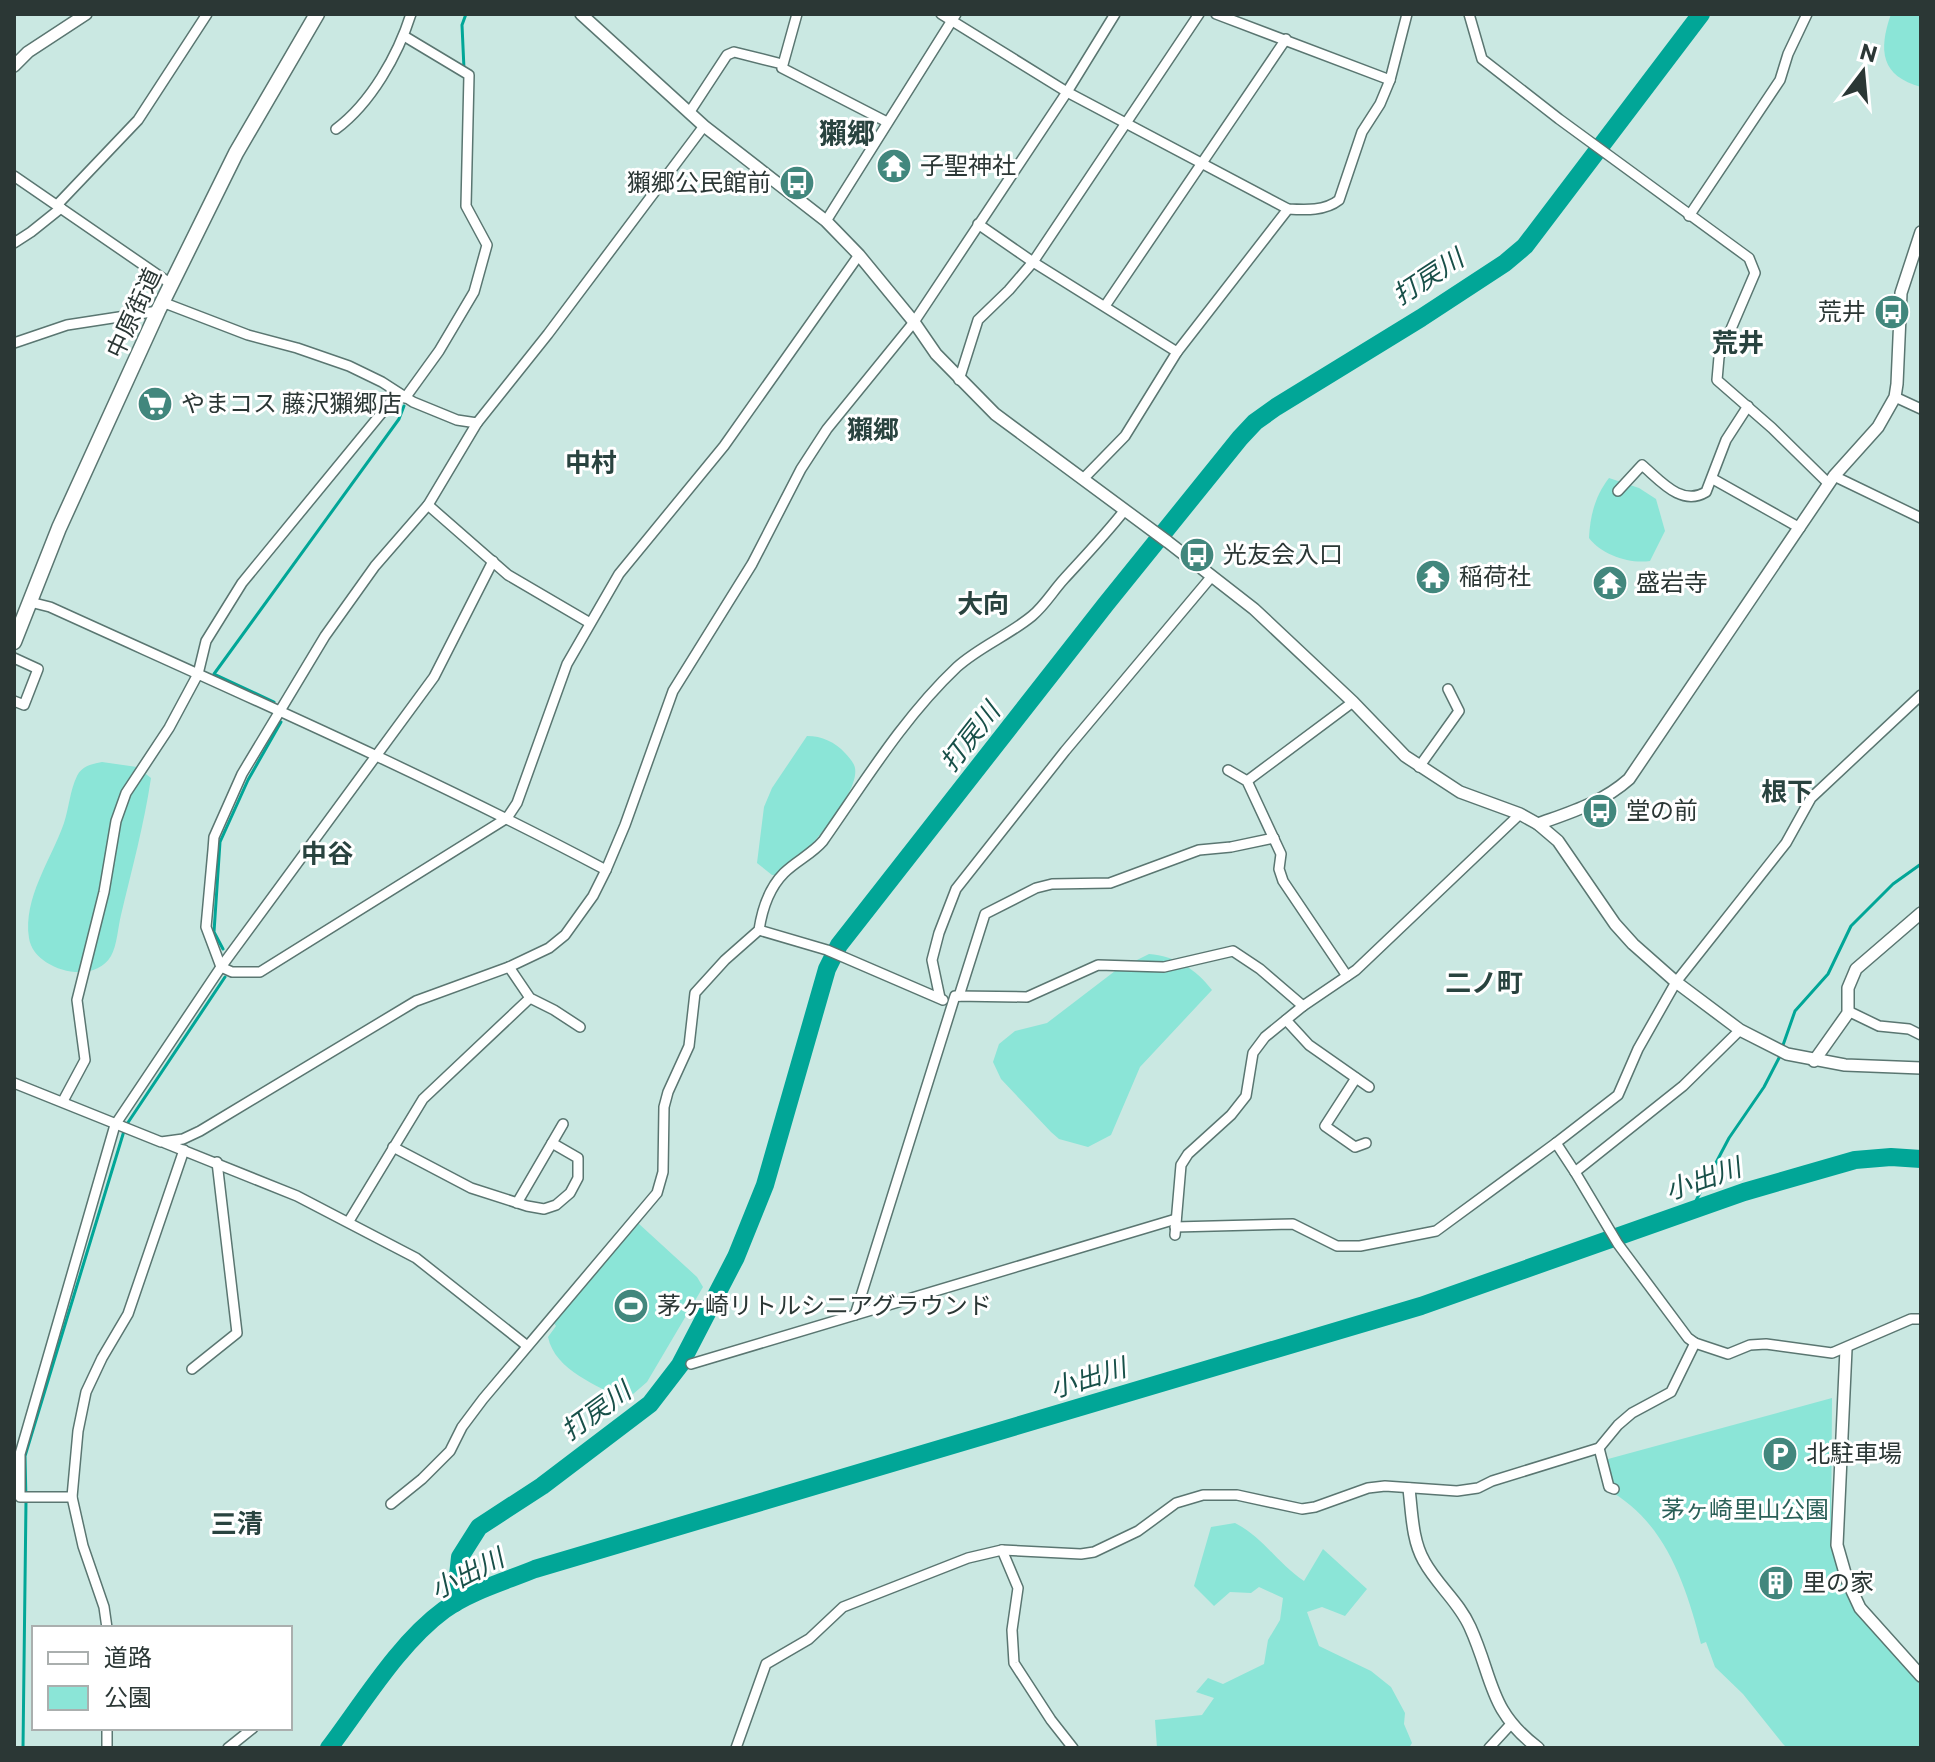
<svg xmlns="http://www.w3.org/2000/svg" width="1935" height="1762" font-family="Commissioner,'Noto Sans JP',sans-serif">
<rect width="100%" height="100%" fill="#cae8e2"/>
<g fill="#8be5d7">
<path d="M1891,14H1921V87C1881,76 1878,51 1891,14Z"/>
<path d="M1609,478L1639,488L1656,499L1665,531L1650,561C1629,564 1602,555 1589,538C1590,516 1595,496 1609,478Z"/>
<path d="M807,736C822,736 835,742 845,753C849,757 854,763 855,768C860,795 802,856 784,875H772L757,863L764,807L772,788Z"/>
<path d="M102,762L137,767L151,778C144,825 132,869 121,915C118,927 117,946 111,956C93,987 33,969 29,938C23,898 51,860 64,823C69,808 70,790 77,776C82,766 91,764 102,762Z"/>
<path d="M1149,954C1175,956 1196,969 1212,990L1140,1067L1111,1135L1088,1147L1059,1139L1051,1132L1001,1079L993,1062L999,1044L1015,1031L1047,1023L1115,971Z"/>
<path d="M638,1223L697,1277L703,1287L647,1382L625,1401C598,1385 555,1371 548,1337L556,1326L554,1323Z"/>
<path d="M1832,1398L1831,1547L1845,1592L1860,1617L1921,1685V1748H1787L1783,1744L1743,1694L1715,1667L1706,1642L1701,1644C1686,1584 1664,1519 1606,1489L1597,1462Z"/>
<path d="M1235,1523C1264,1538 1277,1563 1304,1581L1323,1549L1367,1589L1345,1616L1322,1607L1307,1612L1319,1646L1371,1671L1391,1687L1405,1713L1404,1724L1412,1743L1409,1748H1157L1155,1720L1202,1715L1214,1698L1196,1692L1208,1678L1223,1684L1264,1664L1268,1640L1280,1620L1283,1598L1259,1587L1251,1593L1230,1592L1214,1606L1194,1586L1211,1527Z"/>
</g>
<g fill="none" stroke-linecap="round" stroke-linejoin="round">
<g stroke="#01a697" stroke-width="3">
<path d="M464,69L462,25L466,14"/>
<path d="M274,702L214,674L399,419L404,406"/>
<path d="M223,949L214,932L220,842L248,780L281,722"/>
<path d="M1782,1048L1795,1011L1828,974L1851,926L1893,884L1921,864"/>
<path d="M127,1124L225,977"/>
<path d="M1690,1212L1729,1138L1764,1087L1780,1056"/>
<path d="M23,1748L26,1501L25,1456L124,1131"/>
</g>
<g stroke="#01a697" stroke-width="18">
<path d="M455,1603L460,1557L479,1527L542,1486L650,1404L680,1365L736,1257L765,1185L827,969L839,945L1106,604L1240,438L1255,422L1276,407L1421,318L1505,263L1525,246L1701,14"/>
<path d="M329,1748C363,1703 399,1643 444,1610C470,1591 506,1581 535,1569L1421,1306L1744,1192L1855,1160L1891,1157L1921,1159"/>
</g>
<defs>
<g id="minor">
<path d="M797,14L782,68L887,122"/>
<path d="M941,14L1067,92L1288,209C1306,210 1325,211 1339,200L1362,132L1380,104L1390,80L1407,14"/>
<path d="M1216,14L1390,80"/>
<path d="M1469,14L1482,59L1559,119L1749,258L1755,273L1719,357L1717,380L1772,428L1829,484"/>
<path d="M404,36L469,75L466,206L487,245L474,292L439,351L405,398"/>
<path d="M689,113L727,55L734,52L782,64"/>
<path d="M704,126L548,334L477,423L428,505L375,566L325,636L242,774L214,837L213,850L206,927L221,967L232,972H260L507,818L517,803L567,664L619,574L724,446L859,255"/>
<path d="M336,129C371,103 398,55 411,14"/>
<path d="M14,176L171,284"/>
<path d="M57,205L138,120L207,14"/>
<path d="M1689,216L1780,80L1788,54L1807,14"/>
<path d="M826,221L956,14"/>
<path d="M978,224L1033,262L1177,352"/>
<path d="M14,243L31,232L61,208"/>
<path d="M162,302L248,335L297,348L349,366L382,382L413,402L457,420L477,423"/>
<path d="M1105,306L1286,39"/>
<path d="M14,343L67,325L158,311"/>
<path d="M959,380L978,320L1009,290L1033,262L1199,14"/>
<path d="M1895,397L1921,409"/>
<path d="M1834,476L1921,518"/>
<path d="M1083,479L1125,436L1177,352L1288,209"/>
<path d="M1713,479L1800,528"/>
<path d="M1618,491L1642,465C1660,480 1681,507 1706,492L1726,440L1748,406"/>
<path d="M428,505L508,575L590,623"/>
<path d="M30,602L50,607C237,692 425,774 606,870"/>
<path d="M14,658L38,669L24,705L14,701"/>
<path d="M1419,767L1459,711L1448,689"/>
<path d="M1228,770L1247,781L1281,854L1279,869L1283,881L1347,976"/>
<path d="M1247,781L1353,702"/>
<path d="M759,930L827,950L943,1000"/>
<path d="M509,967L530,998L554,1010L580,1027"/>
<path d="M959,996L985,914L1036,888L1052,884L1110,883L1199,850L1231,847L1274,838"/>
<path d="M940,998L932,960L939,933L956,889L1065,751L1212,576"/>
<path d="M1848,1011L1879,1026L1909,1029L1921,1035"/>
<path d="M1286,1020L1309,1045L1369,1087"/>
<path d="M1740,1030L1683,1086L1575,1172L1618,1244L1688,1338L1695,1343L1728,1354L1750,1345L1766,1344L1832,1353L1911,1319H1921"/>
<path d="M1356,1078L1325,1126L1355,1147L1366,1143"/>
<path d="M14,1083L161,1142L183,1139L200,1131L416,1001L509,967L549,948L565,935L593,896L606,870L625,825L673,691L752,564L801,469L827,429L914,322L1067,92L1115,14"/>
<path d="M63,1101L85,1060L77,1000L104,892L116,821L126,793L169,728L198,674L206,641L242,583L398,393"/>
<path d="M165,1143L297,1196L416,1258L526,1345"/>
<path d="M393,1147L471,1188L527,1206L544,1209L556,1205L570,1193L578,1178V1158L552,1143"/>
<path d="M1575,1172L1556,1143L1618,1095L1638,1049L1676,982L1786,843L1811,798L1921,695"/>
<path d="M517,1203L563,1124"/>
<path d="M349,1221L423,1099L530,998"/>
<path d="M1175,1227L1293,1224L1337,1246H1360L1436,1231L1556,1143"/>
<path d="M1175,1235L1181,1165L1188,1154L1231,1115L1246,1096L1253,1053L1265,1037L1303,1006L1356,970L1520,814"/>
<path d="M855,1315L955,996L1027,997L1098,965L1164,967L1233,951L1260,969L1303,1006"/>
<path d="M691,1364L1176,1219"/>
<path d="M192,1369L237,1333L217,1162"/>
<path d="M1599,1448L1609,1487L1614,1489"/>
<path d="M72,1497H20V1454L115,1125L221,967L434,677L493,561"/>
<path d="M391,1504L422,1479L450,1451L462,1427L483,1399L657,1193L663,1172L664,1107L668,1092L689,1046L695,993L725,960L759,930C762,910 769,888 784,873C796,861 812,854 823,841C865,781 904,717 957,667C979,647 1009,635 1032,616C1045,605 1053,591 1064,579C1085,556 1105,535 1124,511"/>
<path d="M1002,1550L1018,1588L1012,1630L1014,1663L1051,1720L1073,1748"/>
<path d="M107,1628L104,1607L83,1546L72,1497L78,1431L86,1392L102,1358L128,1314L184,1150"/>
<path d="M107,1748V1728"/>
<path d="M228,1748L253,1728"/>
<path d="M736,1748L766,1664L809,1639L843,1607L968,1558L1002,1550L1081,1554L1094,1552L1138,1531L1176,1503L1203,1495H1237L1302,1509L1315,1507L1368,1488L1385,1486L1457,1491L1478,1488L1492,1481L1599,1448L1618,1425L1632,1413L1671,1392L1695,1343"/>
<path d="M1489,1748L1511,1724"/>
</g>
<g id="tertiary">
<path d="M581,14L704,126L826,221L859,255L914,322L936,354L995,414L1168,542L1254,609L1353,702L1405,756L1460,792L1520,814L1538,824L1558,841L1615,924L1633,944L1676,982L1740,1030L1787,1054L1845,1065L1921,1068"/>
<path d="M14,66L28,52L86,14"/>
<path d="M1538,824C1571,812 1602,803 1629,779L1834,476L1878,427L1895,397L1897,384L1901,293L1921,232"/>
<path d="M1814,1061L1848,1013V988L1856,969L1921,913"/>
<path d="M1846,1349L1837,1545L1847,1580L1860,1608L1921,1676"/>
<path d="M1409,1489C1412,1513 1412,1540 1424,1561C1437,1585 1459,1602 1470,1627C1494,1680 1488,1710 1538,1748"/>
</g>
<path id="primary" d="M14,642L59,528L158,311L236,153L317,14"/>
</defs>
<use href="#minor" stroke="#5a7671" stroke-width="12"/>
<use href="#tertiary" stroke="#5a7671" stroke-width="14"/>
<use href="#primary" stroke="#5a7671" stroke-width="17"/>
<use href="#minor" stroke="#fff" stroke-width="9"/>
<use href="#tertiary" stroke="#fff" stroke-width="11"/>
<use href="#primary" stroke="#fff" stroke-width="14"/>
</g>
<defs>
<symbol id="temple-disc" viewBox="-11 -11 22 22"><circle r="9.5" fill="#42877d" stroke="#fff"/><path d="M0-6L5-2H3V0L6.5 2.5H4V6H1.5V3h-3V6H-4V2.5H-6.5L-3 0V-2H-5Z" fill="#fff"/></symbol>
<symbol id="bus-disc" viewBox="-11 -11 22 22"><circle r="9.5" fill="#42877d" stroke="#fff"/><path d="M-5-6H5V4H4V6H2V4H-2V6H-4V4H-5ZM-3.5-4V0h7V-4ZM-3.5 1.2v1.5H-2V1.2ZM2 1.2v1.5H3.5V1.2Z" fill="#fff"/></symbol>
<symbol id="supermarket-disc" viewBox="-11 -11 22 22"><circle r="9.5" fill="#42877d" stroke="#fff"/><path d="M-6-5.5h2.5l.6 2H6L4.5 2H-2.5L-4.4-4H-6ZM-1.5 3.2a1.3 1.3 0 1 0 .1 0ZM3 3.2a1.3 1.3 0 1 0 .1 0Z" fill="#fff"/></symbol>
<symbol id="stadium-disc" viewBox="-11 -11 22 22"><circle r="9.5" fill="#42877d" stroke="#fff"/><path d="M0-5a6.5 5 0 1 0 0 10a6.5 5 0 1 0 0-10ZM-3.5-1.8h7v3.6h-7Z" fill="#fff"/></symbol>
<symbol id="parking-disc" viewBox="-11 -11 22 22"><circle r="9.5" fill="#42877d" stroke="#fff"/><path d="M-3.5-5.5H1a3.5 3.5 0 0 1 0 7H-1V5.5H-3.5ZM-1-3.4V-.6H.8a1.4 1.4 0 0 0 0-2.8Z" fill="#fff"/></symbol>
<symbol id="building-disc" viewBox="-11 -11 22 22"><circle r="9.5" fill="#42877d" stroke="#fff"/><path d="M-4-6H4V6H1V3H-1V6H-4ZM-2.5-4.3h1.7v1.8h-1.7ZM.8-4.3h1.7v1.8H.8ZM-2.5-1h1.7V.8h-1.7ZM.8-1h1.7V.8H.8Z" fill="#fff"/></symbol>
</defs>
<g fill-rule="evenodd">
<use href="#temple-disc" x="874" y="146" width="40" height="40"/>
<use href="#bus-disc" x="777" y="163" width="40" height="40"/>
<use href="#bus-disc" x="1872" y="292" width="40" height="40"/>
<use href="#supermarket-disc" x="135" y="384" width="40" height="40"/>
<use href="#bus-disc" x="1177" y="535" width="40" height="40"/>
<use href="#temple-disc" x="1413" y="557" width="40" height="40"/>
<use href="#temple-disc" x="1590" y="563" width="40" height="40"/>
<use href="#bus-disc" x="1580" y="791" width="40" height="40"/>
<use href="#stadium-disc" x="611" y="1286" width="40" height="40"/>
<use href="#parking-disc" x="1760" y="1434" width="40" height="40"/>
<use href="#building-disc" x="1756" y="1563" width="40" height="40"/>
</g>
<g text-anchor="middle" stroke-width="6" stroke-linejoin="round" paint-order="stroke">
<g font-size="24" fill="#2b3735" stroke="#fff" text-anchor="start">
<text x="920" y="174">子聖神社</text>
<text x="771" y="191" text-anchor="end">獺郷公民館前</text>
<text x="1866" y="320" text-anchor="end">荒井</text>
<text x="181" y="412">やまコス 藤沢獺郷店</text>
<text x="1223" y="563">光友会入口</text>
<text x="1459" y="585">稲荷社</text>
<text x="1636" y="591">盛岩寺</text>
<text x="1626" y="819">堂の前</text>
<text x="657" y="1314">茅ヶ崎リトルシニアグラウンド</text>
<text x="1806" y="1462">北駐車場</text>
<text x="1802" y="1591">里の家</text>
</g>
<g font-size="24" fill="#2b3735" stroke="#fff">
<text transform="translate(134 313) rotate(-65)" y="8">中原街道</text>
</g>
<g font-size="24" fill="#2a6058" stroke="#fff">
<text x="1745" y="1518">茅ヶ崎里山公園</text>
</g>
<g font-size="26" font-style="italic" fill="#185049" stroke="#fff">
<text transform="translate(1428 277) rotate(-33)" y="9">打戻川</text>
<text transform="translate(970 737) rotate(-52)" y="9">打戻川</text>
<text transform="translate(1703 1179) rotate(-19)" y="9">小出川</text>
<text transform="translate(1088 1378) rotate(-17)" y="9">小出川</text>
<text transform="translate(596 1411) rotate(-36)" y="9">打戻川</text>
<text transform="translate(467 1574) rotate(-27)" y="9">小出川</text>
</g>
<g font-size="26" font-weight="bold" fill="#29433f" stroke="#fff">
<text x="1738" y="352">荒井</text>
<text x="873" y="439">獺郷</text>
<text x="591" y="472">中村</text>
<text x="983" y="613">大向</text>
<text x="1787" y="801">根下</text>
<text x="327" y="863">中谷</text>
<text x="1484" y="992">二ノ町</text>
<text x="237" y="1533">三清</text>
</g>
<g font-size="28" font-weight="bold" fill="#29433f" stroke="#fff">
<text x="847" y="143">獺郷</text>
</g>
</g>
<rect width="1935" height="1762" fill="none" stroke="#2b3735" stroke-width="32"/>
<rect x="32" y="1626" width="260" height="104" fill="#ffffff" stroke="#aaafae" stroke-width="2"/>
<rect x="48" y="1652" width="40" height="12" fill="#ffffff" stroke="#aaafae" stroke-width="2"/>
<text x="104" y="1666" font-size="24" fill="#2b3735">道路</text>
<rect x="48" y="1686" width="40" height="24" fill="#8be5d7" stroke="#aaafae" stroke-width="2"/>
<text x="104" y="1706" font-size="24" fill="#2b3735">公園</text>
<g transform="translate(1863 72) rotate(16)" stroke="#ffffff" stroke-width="6" paint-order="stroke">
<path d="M0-6L14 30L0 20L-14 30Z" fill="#2b3735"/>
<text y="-12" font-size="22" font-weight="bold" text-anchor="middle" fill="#2b3735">N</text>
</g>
</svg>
